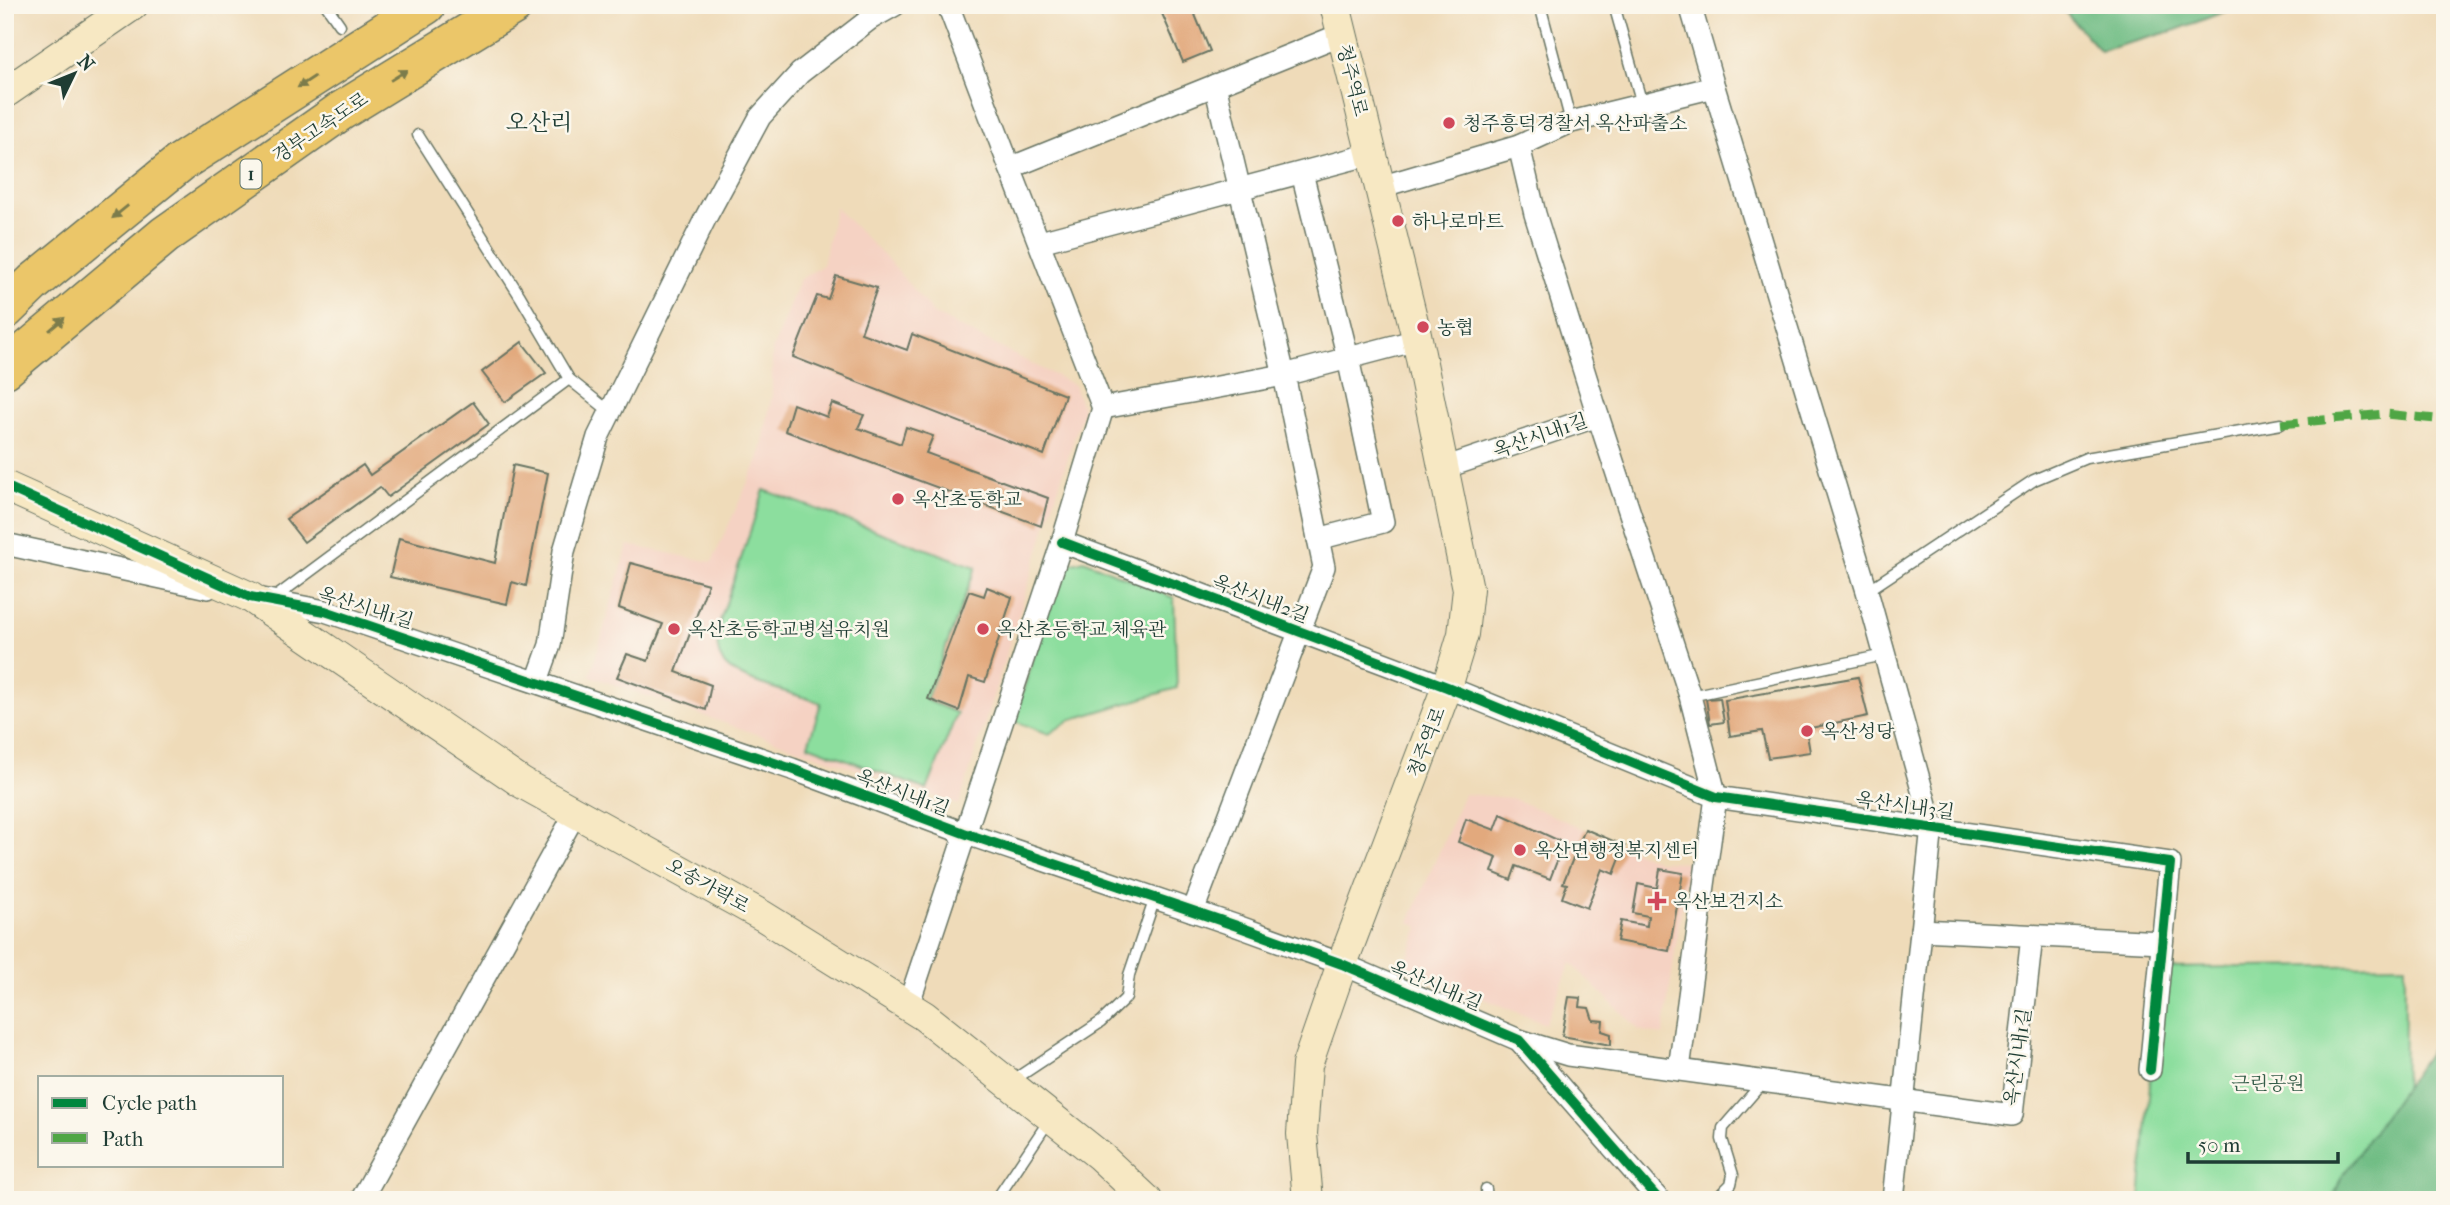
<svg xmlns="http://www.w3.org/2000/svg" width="2450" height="1205" font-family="'IM FELL French Canon','Noto Serif KR',serif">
<rect width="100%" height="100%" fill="#fbf7ec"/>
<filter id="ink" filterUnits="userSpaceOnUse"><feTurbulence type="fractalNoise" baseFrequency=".0143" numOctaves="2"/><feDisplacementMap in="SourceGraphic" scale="14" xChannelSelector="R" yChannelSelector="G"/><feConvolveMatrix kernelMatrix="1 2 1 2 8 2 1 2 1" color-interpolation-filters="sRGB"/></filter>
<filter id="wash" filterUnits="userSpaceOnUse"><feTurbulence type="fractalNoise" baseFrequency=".00686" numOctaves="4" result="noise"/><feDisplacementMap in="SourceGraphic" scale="28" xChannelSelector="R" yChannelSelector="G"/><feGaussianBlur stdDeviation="1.57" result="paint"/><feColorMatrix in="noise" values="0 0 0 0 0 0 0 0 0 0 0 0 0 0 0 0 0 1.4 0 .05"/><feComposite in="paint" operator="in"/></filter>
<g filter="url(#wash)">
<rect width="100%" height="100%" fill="#efdbb9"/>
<g fill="#f5d2c3">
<path d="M835,207L890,262L934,314L1074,385L1083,410L959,805L590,676L628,545L712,562L761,453L772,394V351L799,280L823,265Z"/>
<path d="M1464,794L1512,798L1658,861L1688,862L1663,1036L1639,1030L1571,963L1545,1024L1405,966L1419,927L1409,922Z"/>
</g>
<g fill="#8cde9e" stroke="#568e69" stroke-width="2">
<path d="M764,490L976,567L926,700L957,713L927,790L808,745L821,703C798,694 740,682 725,665C714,652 717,632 721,618Z"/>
<path d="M1084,560L1174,598L1177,688L1070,720L1049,734L1014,721L1061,566Z"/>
<path d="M2405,965L2404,1200H2140L2160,968Z"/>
</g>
<g fill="#71bd85" stroke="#487d5c" stroke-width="2">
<path d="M2068,5H2242L2176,30L2100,51L2064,11Z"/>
<path d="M2445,1037V1200H2332L2341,1178L2437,1041Z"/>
</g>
<g id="blocks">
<g fill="#e2a97d">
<path d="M1168,5H1191L1210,51L1183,62L1160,9Z"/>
<path d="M836,276L877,288L861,333L907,350L912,334L1065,395L1044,455L793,357L817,296L828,299Z"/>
<path d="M522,342L546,373L505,402L482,372Z"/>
<path d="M473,402L489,424L388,497L380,487L304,542L286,519L363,465L370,475Z"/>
<path d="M832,403L864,415L858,428L901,444L906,427L933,436L926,453L1048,498L1041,526L785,431L793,404L827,417Z"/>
<path d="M513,465L548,473L526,586L512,582L507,604L390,577L399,538L495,563Z"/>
<path d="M631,563L708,584L676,672L711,685L706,710L617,677L627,654L648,661L663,624L619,608Z"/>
<path d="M987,587L1012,597L985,682L969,677L959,711L928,699L969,591L984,596Z"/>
<path d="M1858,677L1868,716L1806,729L1810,752L1768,758L1762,731L1730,736L1725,700Z"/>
<path d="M1720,698L1724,722L1710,724L1706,699Z"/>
<path d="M1501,814L1564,843L1550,879L1516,866L1511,880L1492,872L1497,857L1458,842L1466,819L1495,830Z"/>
<path d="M1585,829L1625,846L1614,874L1602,869L1587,908L1562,898L1567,884L1563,883Z"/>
<path d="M1660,869L1683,873L1669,951L1617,941L1621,921L1647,926L1648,916L1633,913L1638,884L1657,888Z"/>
<path d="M1569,997L1581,998L1580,1007L1589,1008L1593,1020L1603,1021L1602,1031L1611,1034V1045L1562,1036Z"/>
</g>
</g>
</g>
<g filter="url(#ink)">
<use href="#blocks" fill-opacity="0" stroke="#687463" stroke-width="2"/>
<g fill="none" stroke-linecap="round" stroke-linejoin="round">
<defs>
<g id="lane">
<path d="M326,5L340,25"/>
<path d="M1540,5L1571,122"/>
<path d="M1614,5L1642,104"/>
<path d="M418,135L520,296L569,379L609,411"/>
<path d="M1867,591L2034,480L2086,458L2281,424"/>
<path d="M273,599L569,379"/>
<path d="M1690,696L1884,655"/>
<path d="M1012,1081L1101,1022L1126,998L1129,975L1155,898"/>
<path d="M1486,1189L1487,1200"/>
<path d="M996,1200L1050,1119"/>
<path d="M1715,1200L1731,1184L1733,1175L1722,1139L1723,1128L1763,1082"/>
</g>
<g id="street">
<path d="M948,5L1010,168"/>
<path d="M1714,87L1867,591L1932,826L1893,1200"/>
<path d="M1519,146L1535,214L1598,416"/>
<path d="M1302,173L1348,358L1383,522L1318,539"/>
<path d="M1380,187L1519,146L1571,122L1714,87L1690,5"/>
<path d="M1040,242L1371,154"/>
<path d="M1103,408L1284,375L1417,340"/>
<path d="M1441,469L1598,416L1690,696L1716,797L1679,1069"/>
<path d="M1062,542L1447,687L1716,797L2170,863L2150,1070"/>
<path d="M5,544L208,588"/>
<path d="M257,598L325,611L792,769L964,833L1237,926L1342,964L1519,1040L1659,1200"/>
<path d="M537,681L550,645L564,551L598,437L706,217L760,117L800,73L870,19L895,5"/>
<path d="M1193,911L1324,567L1284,375L1215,85"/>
<path d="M1921,930L2162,942"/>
<path d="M908,1006L1062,542L1103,408L1010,168L1342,34"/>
<path d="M1519,1040L1568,1055L2012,1115L2032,936"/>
<path d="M361,1200L576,812"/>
</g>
<g id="secondary">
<path d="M5,93L133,5"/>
<path d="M5,486L250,597L522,783L763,916L924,1016L1100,1156L1147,1200"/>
<path d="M1308,1200L1302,1134L1307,1065L1342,964L1447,687L1463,634L1468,589L1416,334L1335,5"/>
</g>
<g id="highway">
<path d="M5,310L34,282L181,162L426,5"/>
<path d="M5,369L165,235L341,111L514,5"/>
</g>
</defs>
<use href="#lane" stroke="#687463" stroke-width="13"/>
<use href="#street" stroke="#687463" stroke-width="24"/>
<use href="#secondary" stroke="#687463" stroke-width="32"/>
<use href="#highway" stroke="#687463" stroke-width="41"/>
<use href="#lane" stroke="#fff" stroke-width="10"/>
<use href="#street" stroke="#fff" stroke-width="21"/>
<use href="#secondary" stroke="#f7e8c3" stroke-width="30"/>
<use href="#highway" stroke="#ebc669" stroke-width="38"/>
<path stroke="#4fa644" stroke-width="9" stroke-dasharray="18 9" stroke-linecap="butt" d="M2281,424L2385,414L2445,420"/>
<defs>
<g id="cycleway">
<path d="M5,486L250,597L325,611L792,769L964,833L1237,926L1342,964L1519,1040L1659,1200"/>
<path d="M1062,542L1447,687L1716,797L2170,863L2150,1070"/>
</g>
</defs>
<use href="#cycleway" stroke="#fbf7ec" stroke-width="15"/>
<use href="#cycleway" stroke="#00873e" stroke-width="10"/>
</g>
<defs><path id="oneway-solid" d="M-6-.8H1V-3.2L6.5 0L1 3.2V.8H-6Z" transform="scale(1.75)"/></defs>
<g fill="#7b7b4c">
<use href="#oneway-solid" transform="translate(399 75) rotate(-32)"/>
<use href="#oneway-solid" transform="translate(306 82) rotate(147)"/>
<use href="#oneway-solid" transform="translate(120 212) rotate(141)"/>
<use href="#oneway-solid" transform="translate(57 324) rotate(-40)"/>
</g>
</g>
<g fill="#d1495b" stroke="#fbf7ec" stroke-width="2.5">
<circle cx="1449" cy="123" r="7"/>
<circle cx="1398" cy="221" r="7"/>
<circle cx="1423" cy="327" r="7"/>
<circle cx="898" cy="499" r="7"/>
<circle cx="674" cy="629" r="7"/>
<circle cx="983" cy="629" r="7"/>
<circle cx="1807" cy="731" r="7"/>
<circle cx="1520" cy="850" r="7"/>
<path d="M1653.5 890.5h7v7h7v7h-7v7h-7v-7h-7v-7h7z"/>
</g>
<g text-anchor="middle" stroke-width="5" stroke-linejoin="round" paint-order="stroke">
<rect fill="#fbf7ec" stroke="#61756b" stroke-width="2" x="240.5" y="159.5" width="21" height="29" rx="5"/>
<g font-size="18" font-weight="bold" fill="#1f3d34">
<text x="251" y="180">1</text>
</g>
<g font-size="19" fill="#1f3d34" stroke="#fbf7ec">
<text transform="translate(1353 80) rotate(76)" y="7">청주역로</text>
<text transform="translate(320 127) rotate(-34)" y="7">경부고속도로</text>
<text transform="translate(1540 435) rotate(-19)" y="7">옥산시내1길</text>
<text transform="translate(1261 598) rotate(21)" y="7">옥산시내2길</text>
<text transform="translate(366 607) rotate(17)" y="7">옥산시내1길</text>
<text transform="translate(1426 742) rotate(-69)" y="7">청주역로</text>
<text transform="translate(903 792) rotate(21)" y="7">옥산시내1길</text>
<text transform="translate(1905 805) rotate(8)" y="7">옥산시내3길</text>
<text transform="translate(708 885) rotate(29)" y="7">오송가락로</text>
<text transform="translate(1436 985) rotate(23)" y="7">옥산시내1길</text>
<text transform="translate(2017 1057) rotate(-82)" y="7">옥산시내1길</text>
</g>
<g font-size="19" fill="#1f3d34" stroke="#fbf7ec" text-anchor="start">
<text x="1463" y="130">청주흥덕경찰서 옥산파출소</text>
<text x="1412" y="228">하나로마트</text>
<text x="1437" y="334">농협</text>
<text x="912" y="506">옥산초등학교</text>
<text x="688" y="636">옥산초등학교병설유치원</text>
<text x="997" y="636">옥산초등학교 체육관</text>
<text x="1821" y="738">옥산성당</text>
<text x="1534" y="857">옥산면행정복지센터</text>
<text x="1673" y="908">옥산보건지소</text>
</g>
<g font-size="19" fill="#355d49" stroke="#fbf7ec">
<text x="2268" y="1090">근린공원</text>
</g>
<g font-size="23" fill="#1f3d34" stroke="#fbf7ec">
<text x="539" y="130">오산리</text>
</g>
</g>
<rect width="2450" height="1205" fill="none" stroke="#fbf7ec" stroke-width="28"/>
<rect x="38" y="1076" width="245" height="91" fill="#fbf7ec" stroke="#a3ada2" stroke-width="2"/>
<rect x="52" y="1098" width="35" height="10" fill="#00873e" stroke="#a3ada2" stroke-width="2"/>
<text x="102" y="1110" font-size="21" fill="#1f3d34">Cycle path</text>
<rect x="52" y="1133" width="35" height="10" fill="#4fa644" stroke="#a3ada2" stroke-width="2"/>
<text x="102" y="1146" font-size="21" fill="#1f3d34">Path</text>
<g transform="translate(74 74) rotate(47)" stroke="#fbf7ec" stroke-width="5" paint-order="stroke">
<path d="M0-5L12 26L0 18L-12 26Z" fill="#1f3d34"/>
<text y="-10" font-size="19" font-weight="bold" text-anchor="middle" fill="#1f3d34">N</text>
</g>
<path d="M2188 1152v10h150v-10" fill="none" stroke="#1f3d34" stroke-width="3.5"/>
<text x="2198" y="1152" font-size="21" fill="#1f3d34" stroke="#fbf7ec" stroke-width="5" paint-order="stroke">50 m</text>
</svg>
